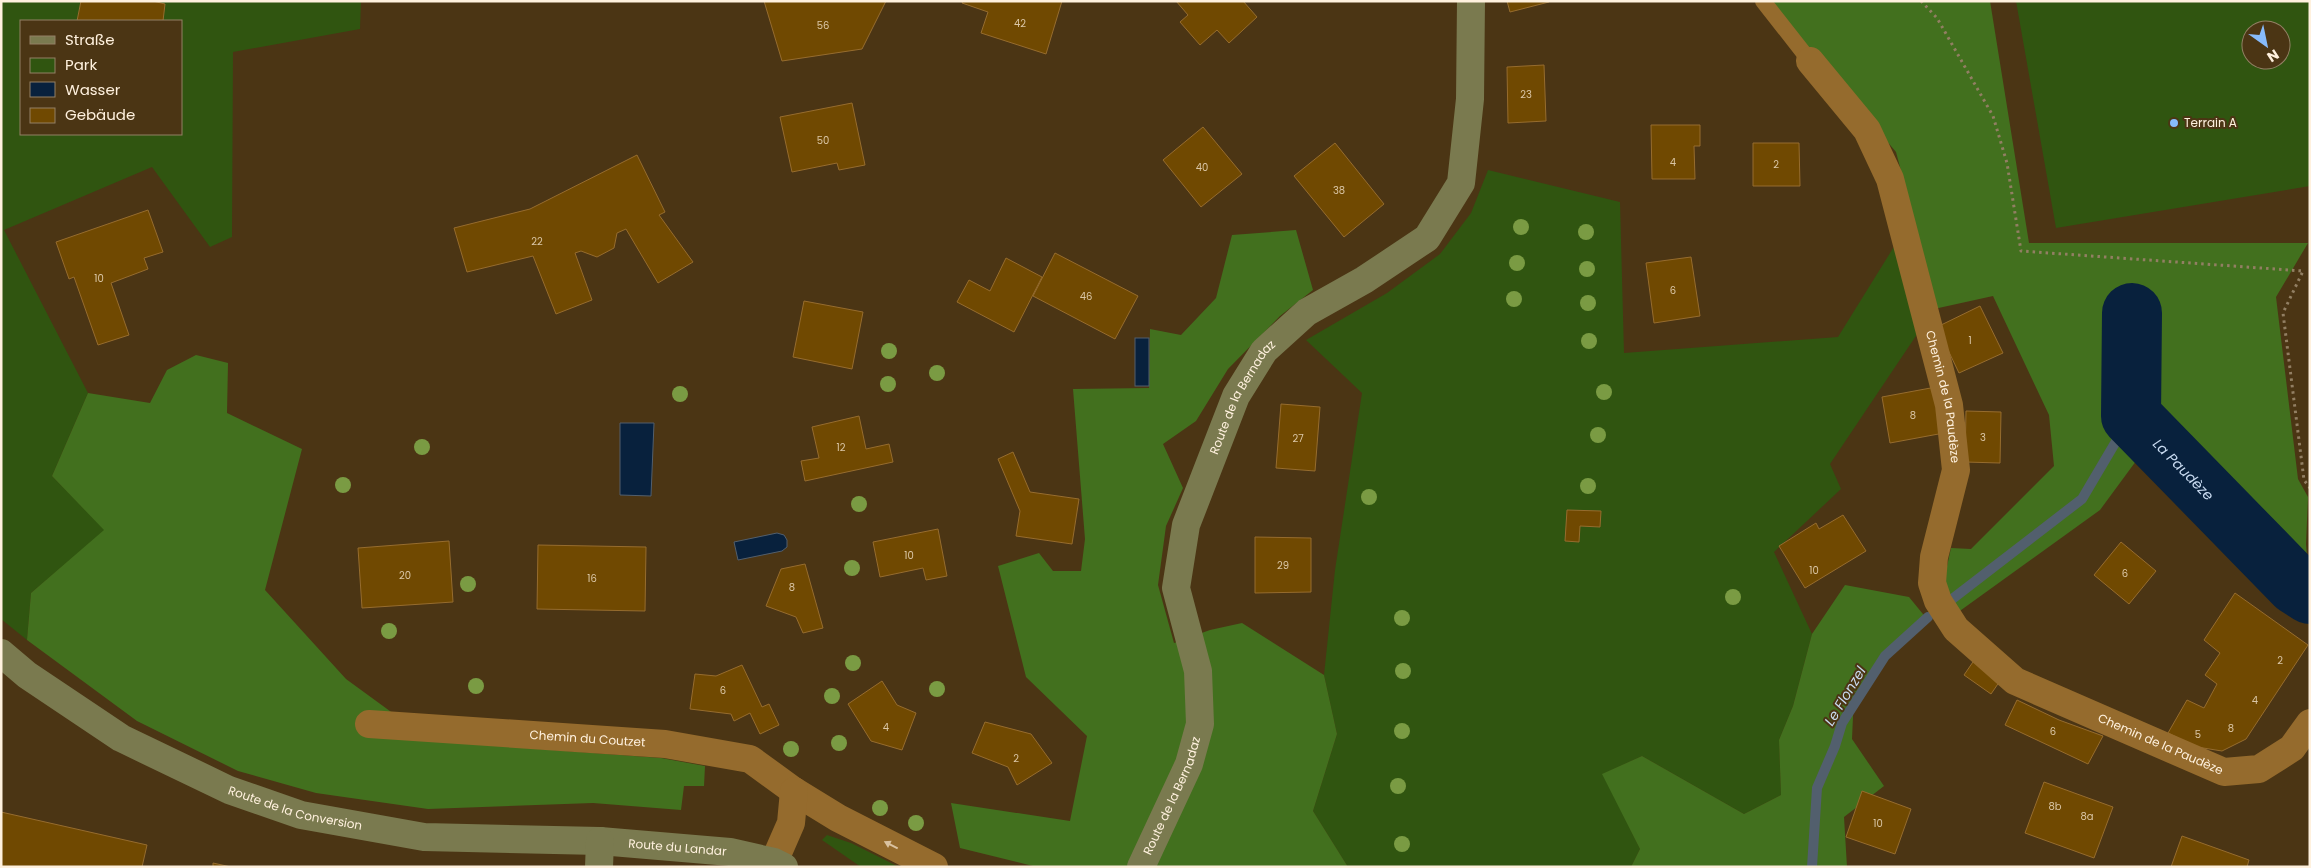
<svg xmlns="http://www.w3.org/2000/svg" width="2311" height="868" font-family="Poppins,sans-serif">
<rect width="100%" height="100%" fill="#4b3514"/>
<g fill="#305510" fill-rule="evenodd">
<path d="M1,1H361L360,29L233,52L232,237L210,247L152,167L4,230L88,393L52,476L105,530L31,593L27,640L1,619ZM21,21H181V134H21Z"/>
<path d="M2016,1H2310V186L2056,228ZM2251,30H2281V60H2251Z"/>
<path d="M1488,170L1620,202L1624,353L1838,337L1913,216L1934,309L1830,464L1841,489L1774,552L1812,634L1793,706L1779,740L1781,795L1744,814L1642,756L1603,774L1640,849L1631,867H1348L1313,811L1337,734L1324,675L1335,570L1362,393L1306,340L1387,293L1440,254L1471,213Z"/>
<path d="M827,835L851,843L899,867H861L822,840Z"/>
</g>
<g fill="#42701e">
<path d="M1769,1H1990L2029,243H2308L2276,297L2298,479L2308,497L2306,544L2310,595L2299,605L2139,457L2100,510L1957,613L1942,589L1951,548L1971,549L2054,466L2049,415L1993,296L1934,309L1913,216L1896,152Z"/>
<path d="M1296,230L1313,290L1280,316L1228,369L1196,421L1163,444L1183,488L1166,526L1158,585L1174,643L1210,630L1242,623L1324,675L1337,734L1313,811L1348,867H1037L960,848L951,803L1070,821L1087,736L1026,677L998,566L1039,553L1053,571H1081L1085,539L1073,389L1149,388L1150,329L1181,335L1216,298L1232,235Z"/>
<path d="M196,355L228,363L227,413L302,449L265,590L346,679L431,741L661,758L705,766L704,786H684L681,810L593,803L428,809L316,793L238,771L137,721L27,640L31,593L104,530L52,476L88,393L150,403L167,370Z"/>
<path d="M1845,585L1909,597L1927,619L1854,694L1852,739L1884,786L1844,817L1847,867H1631L1640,849L1602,774L1642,756L1744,814L1781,795L1779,740L1793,706L1812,634Z"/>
</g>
<g fill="#08213d" stroke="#525f6d">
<rect x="1135" y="338" width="14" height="48"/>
<path d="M620,423H654L651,496L620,495Z"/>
<path d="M777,533L784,535L787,540V547L782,551L738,560L734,542Z"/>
</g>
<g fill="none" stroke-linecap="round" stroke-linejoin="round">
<g stroke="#525f6d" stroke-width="10">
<path d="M1947,603L2082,499L2131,416"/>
<path d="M1812,867L1817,788L1835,746L1842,723L1885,656L1928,617"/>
</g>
<path stroke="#08213d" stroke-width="60" id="s1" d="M2132,313L2131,416L2296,585L2310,594"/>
</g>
<g fill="#704901" stroke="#966c2e">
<path d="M81,1H153L165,4L163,21H77Z"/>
<path d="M764,1H886L862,49L782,61Z"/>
<path d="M963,1H1062L1046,54L981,33L988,12L962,3Z"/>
<path d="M1176,1H1243L1257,17L1229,43L1217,30L1200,45L1180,22L1188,15Z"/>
<path d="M1507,1H1549V2L1510,12Z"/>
<path d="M1544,65L1546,121L1508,123L1507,67Z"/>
<path d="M852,103L865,165L839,170L837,163L792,172L780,117Z"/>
<path d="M1651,125H1700V146H1694L1695,179H1652Z"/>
<path d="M1203,127L1242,174L1201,207L1163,160Z"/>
<path d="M1335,143L1384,204L1344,237L1294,176Z"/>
<path d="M1753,143H1799L1800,186H1753Z"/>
<path d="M637,155L665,212L659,215L693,262L658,283L626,229L617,233L614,248L597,257L581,251L575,253L592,300L556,314L533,256L467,272L454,228L530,209Z"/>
<path d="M148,210L163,252L144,258L148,269L111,283L129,335L98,345L74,277L69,279L56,242Z"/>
<path d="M1055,253L1138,296L1115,339L1033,296Z"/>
<path d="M1691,257L1700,316L1654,323L1646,263Z"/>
<path d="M1006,258L1042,277L1014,332L957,302L969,280L990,291Z"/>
<path d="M804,301L863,312L852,369L793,357Z"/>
<path d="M1980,306L2003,353L1959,373L1937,327Z"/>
<path d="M1936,387L1944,433L1890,443L1882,397Z"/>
<path d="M1281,404L1320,407L1315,471L1276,468Z"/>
<path d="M1966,411L2001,412L2000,463L1965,462Z"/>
<path d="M859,416L866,449L889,444L893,462L805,481L801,461L819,458L812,427Z"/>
<path d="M1013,452L1030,492L1079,499L1072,544L1016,536L1020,511L998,459Z"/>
<path d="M1567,510L1601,511L1600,527L1580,526L1579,542L1565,541Z"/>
<path d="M1843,515L1866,551L1805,588L1779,546L1816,523L1819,529Z"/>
<path d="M938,529L947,576L926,580L923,568L880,577L873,542Z"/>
<path d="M1255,537L1311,538V592L1255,593Z"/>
<path d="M449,541L453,602L362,608L358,548Z"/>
<path d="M2121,542L2156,571L2129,604L2094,575Z"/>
<path d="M538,545L646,547L645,611L537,609Z"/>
<path d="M805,564L823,628L803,633L796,617L766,606L781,569Z"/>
<path d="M2235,593L2308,645L2246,739L2222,751L2197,747L2168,733L2187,700L2204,708L2217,684L2205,675L2220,653L2204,640Z"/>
<path d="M1975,659L2002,678L1991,694L1964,675Z"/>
<path d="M742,665L762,707L769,704L779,725L760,734L750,713L734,721L731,714L690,709L695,674L716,676Z"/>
<path d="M882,681L897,705L916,713L902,750L871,741L848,704Z"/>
<path d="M2017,700L2059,720L2103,736L2088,764L2005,725Z"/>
<path d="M985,722L1031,734L1052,763L1017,785L1008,767L972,753Z"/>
<path d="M2044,782L2113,807L2094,858L2025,833Z"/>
<path d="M1862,791L1911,809L1895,854L1846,837Z"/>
<path d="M1,812L147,845L142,867H1Z"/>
<path d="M2182,836L2249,860L2247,867H2171Z"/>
<path d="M213,863L231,867H213Z"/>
</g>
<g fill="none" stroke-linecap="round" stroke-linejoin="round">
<path stroke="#927f63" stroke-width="3" stroke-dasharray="2.5 4" stroke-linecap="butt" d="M1921,1L1937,18L1993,116L2007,163L2021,251L2303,271L2283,313L2304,480L2310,488"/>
<path stroke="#956b2d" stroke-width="16" d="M1763,1L1810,61"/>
<g stroke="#956b2d" stroke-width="28">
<path id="s2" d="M1810,61L1867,130L1890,179L1949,405L1956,470L1934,557L1932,583L1938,601L1956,629L2015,681L2224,772L2259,769L2292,748L2310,723"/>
<path id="s3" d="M369,724L665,744L750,759L794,791L838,818L934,867"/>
<path d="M774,862L791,823L794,791"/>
</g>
<g stroke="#7a7a4f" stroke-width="28">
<path id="s4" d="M1,653L27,675L121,738L229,790L301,815L424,837L600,841L730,852L774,862L784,867"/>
<path d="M599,867L600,841"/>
<path id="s5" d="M1141,867L1189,764L1200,724L1198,671L1176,588L1186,525L1236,396L1264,351L1307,312L1364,280L1427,238L1461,183L1470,99L1471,1"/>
</g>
</g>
<g fill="#7a9b43">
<circle cx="1521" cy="227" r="8"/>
<circle cx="1586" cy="232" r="8"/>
<circle cx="1517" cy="263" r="8"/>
<circle cx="1587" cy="269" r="8"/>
<circle cx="1514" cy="299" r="8"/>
<circle cx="1588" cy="303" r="8"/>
<circle cx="1589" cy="341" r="8"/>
<circle cx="889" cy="351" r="8"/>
<circle cx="937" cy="373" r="8"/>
<circle cx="888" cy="384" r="8"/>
<circle cx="1604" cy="392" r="8"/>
<circle cx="680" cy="394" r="8"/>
<circle cx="1598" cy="435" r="8"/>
<circle cx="422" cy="447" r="8"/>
<circle cx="343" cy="485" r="8"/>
<circle cx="1588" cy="486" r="8"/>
<circle cx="1369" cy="497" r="8"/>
<circle cx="859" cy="504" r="8"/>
<circle cx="852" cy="568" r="8"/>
<circle cx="468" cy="584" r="8"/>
<circle cx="1733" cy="597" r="8"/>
<circle cx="1402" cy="618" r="8"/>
<circle cx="389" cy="631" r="8"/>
<circle cx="853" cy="663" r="8"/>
<circle cx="1403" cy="671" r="8"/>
<circle cx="476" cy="686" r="8"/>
<circle cx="937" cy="689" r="8"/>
<circle cx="832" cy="696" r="8"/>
<circle cx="1402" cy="731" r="8"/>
<circle cx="839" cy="743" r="8"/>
<circle cx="791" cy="749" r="8"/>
<circle cx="1398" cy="786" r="8"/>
<circle cx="880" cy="808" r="8"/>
<circle cx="916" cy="823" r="8"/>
<circle cx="1402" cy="844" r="8"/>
</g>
<defs><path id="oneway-solid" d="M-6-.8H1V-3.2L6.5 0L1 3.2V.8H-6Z" transform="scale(1.25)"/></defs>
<use fill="#dac2a0" href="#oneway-solid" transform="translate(891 845) rotate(-153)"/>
<circle fill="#87bbfb" stroke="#4b3514" stroke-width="2" cx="2174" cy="123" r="5"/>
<g text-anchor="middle" stroke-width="4" stroke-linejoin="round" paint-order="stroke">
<g font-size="10" fill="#dbc7a7">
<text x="1020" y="27">42</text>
<text x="823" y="29">56</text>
<text x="1526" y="98">23</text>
<text x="823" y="144">50</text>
<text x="1673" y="166">4</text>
<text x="1776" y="168">2</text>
<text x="1202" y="171">40</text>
<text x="1339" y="194">38</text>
<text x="537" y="245">22</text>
<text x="99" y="282">10</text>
<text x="1673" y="294">6</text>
<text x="1086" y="300">46</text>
<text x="1970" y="344">1</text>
<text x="1913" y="419">8</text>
<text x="1983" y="441">3</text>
<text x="1298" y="442">27</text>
<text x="841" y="451">12</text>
<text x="909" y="559">10</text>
<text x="1283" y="569">29</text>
<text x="1814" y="574">10</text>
<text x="2125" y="577">6</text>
<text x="405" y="579">20</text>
<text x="592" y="582">16</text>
<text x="792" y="591">8</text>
<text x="2280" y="664">2</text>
<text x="723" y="694">6</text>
<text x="2255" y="704">4</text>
<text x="886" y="731">4</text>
<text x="2231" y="732">8</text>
<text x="2053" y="735">6</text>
<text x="2198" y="738">5</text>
<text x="1016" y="762">2</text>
<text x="2055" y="810">8b</text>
<text x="2087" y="820">8a</text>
<text x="1878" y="827">10</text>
</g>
<g font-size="12" fill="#fff1de" stroke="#4b3514" text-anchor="start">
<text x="2184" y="127">Terrain A</text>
</g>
<g font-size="12" fill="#fff1de" stroke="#4b3514">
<text dy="4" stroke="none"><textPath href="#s2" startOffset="368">Chemin de la Paudèze</textPath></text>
<text dy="4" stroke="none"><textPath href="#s5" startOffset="498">Route de la Bernadaz</textPath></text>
<text dy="4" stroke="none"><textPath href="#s3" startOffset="219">Chemin du Coutzet</textPath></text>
<text dy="4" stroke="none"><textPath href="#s2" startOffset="848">Chemin de la Paudèze</textPath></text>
<text dy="4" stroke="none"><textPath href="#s5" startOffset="78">Route de la Bernadaz</textPath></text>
<text dy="4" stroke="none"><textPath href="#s4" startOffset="336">Route de la Conversion</textPath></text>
<text dy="4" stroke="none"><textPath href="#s4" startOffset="722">Route du Landar</textPath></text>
</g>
<g font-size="14" font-style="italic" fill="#c8daf0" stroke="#4b3514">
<text dy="5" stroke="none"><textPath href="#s1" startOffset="178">La Paudèze</textPath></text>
<text transform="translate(1845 696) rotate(-59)" y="5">Le Flonzel</text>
</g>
</g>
<rect width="2311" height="868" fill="none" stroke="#fff1de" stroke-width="5"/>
<rect x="20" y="20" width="162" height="115" fill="#4b3514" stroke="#938065"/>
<rect x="30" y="36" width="25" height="8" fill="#7a7a4f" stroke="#938065"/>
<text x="65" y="45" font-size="15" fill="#fff1de">Straße</text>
<rect x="30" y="58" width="25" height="15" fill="#305510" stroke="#938065"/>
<text x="65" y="70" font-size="15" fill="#fff1de">Park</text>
<rect x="30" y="82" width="25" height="15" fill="#08213d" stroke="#938065"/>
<text x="65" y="95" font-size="15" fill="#fff1de">Wasser</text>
<rect x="30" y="108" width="25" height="15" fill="#704901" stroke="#938065"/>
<text x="65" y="120" font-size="15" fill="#fff1de">Gebäude</text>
<g transform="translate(2266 45) rotate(147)"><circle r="24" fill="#4b3514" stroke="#938065"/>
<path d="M0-4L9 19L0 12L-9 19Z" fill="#87bbfb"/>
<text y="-8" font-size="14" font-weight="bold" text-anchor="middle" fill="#fff1de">N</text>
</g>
</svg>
